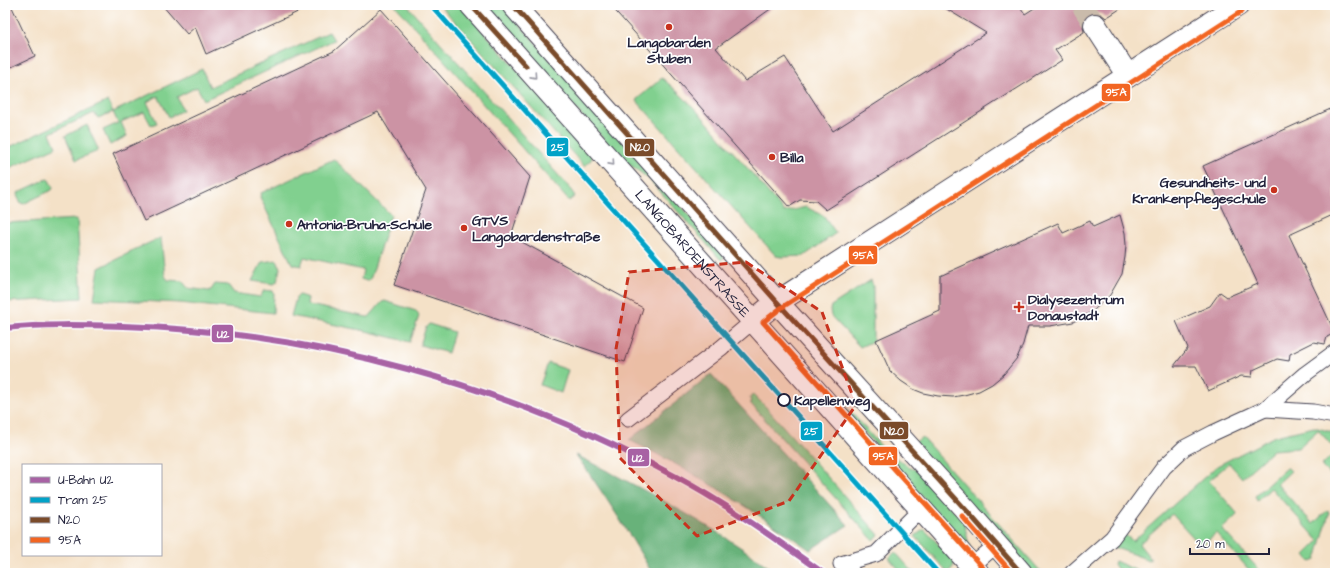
<svg xmlns="http://www.w3.org/2000/svg" width="1340" height="578" font-family="'Architects Daughter',sans-serif">
<rect width="100%" height="100%" fill="#fff"/>
<filter id="ink" filterUnits="userSpaceOnUse"><feTurbulence type="fractalNoise" baseFrequency=".025" numOctaves="2"/><feDisplacementMap in="SourceGraphic" scale="8" xChannelSelector="R" yChannelSelector="G"/><feConvolveMatrix kernelMatrix="1 2 1 2 8 2 1 2 1" color-interpolation-filters="sRGB"/></filter>
<filter id="wash" filterUnits="userSpaceOnUse"><feTurbulence type="fractalNoise" baseFrequency=".012" numOctaves="4" result="noise"/><feDisplacementMap in="SourceGraphic" scale="16" xChannelSelector="R" yChannelSelector="G"/><feGaussianBlur stdDeviation="0.9" result="paint"/><feColorMatrix in="noise" values="0 0 0 0 0 0 0 0 0 0 0 0 0 0 0 0 0 1.4 0 .05"/><feComposite in="paint" operator="in"/></filter>
<g filter="url(#wash)">
<rect width="100%" height="100%" fill="#f4e1c7"/>
<g fill="#81d08f" stroke="#527965">
<path d="M395,5H407L568,186L575,196L569,201Z"/>
<path d="M440,5H460L593,155L591,160L584,166Z"/>
<path d="M479,5H502L726,256L721,260L648,178L623,160Z"/>
<path d="M329,32L334,40L204,100L197,87L177,97L183,110L169,117L158,96L147,102L157,123L151,125L144,112L121,122L127,136L110,145L103,130L118,123L113,112L98,118L94,113L50,133L56,147L5,170V149L108,101L113,112L202,69L210,87Z"/>
<path d="M662,78C686,98 706,120 726,144C746,166 765,188 784,212L806,207L824,216L836,233L804,256L781,257L776,256L636,100Z"/>
<path d="M87,125L98,149V151L76,160L65,136Z"/>
<path d="M334,159L391,215L371,277C368,282 366,281 361,279L363,270L304,257L301,266L292,264L260,197L261,193Z"/>
<path d="M47,179L49,180L53,188L52,190L23,204L21,203L17,195L19,192Z"/>
<path d="M77,219L82,298L5,302V223Z"/>
<path d="M160,238H161L165,276L168,280L182,281L188,288L209,291L211,290L215,284L228,285L234,293L260,297L261,296L264,290L273,291L274,294L273,313L180,303L94,299L99,268L129,253V252Z"/>
<path d="M277,260L280,268L277,282L274,284L252,281L262,262Z"/>
<path d="M871,280L873,286V341L860,347L831,316L830,310L831,306Z"/>
<path d="M299,295L308,298L307,304L309,305L367,317H369L382,302L385,301L416,311L418,313L419,316L410,342L366,331L291,316L296,298Z"/>
<path d="M429,324L454,332L448,353L420,345L426,327Z"/>
<path d="M806,362L882,447L900,461L922,474L964,522L970,550L804,365Z"/>
<path d="M548,363L568,370L561,393L540,385Z"/>
<path d="M753,394L765,406L879,535L873,540L751,404L750,398Z"/>
<path d="M1314,427L1335,433V449L1318,430L1298,448L1273,450L1242,478L1229,463L1209,481L1236,512L1237,515L1222,529L1262,573H1252L1216,533L1201,546L1172,514L1139,544L1151,559L1149,560L1113,547L1124,534L1133,541L1217,466L1275,436Z"/>
<path d="M922,437L1042,573L1034,572L1027,569L914,443Z"/>
<path d="M1335,452V475L1332,477L1322,467L1323,464Z"/>
<path d="M1286,468H1288L1291,471L1277,484L1313,524L1328,510L1329,514L1316,560L1311,562L1305,555L1319,541L1271,488L1257,501L1255,496Z"/>
<path d="M923,530H925L955,562L953,567L948,573L915,536Z"/>
<path d="M895,552L914,573H902L889,558Z"/>
<path d="M1115,561L1142,573H1120L1114,564Z"/>
</g>
<g fill="#68b27a" stroke="#456a5a">
<path d="M711,374L848,525L810,550C752,509 693,471 629,440Z"/>
<path d="M576,455C643,489 709,523 770,568L757,573H652C628,531 604,494 576,455Z"/>
</g>
<g id="blocks">
<g fill="#cc93a4">
<path d="M5,5H11L35,56L5,70Z"/>
<path d="M162,5H313L206,54L195,27L187,34Z"/>
<path d="M610,5H776L716,48L745,81L785,57L833,131L986,33L940,5H1019L1025,14L1039,5H1126L1106,18L1101,14L1095,13L1088,15L1084,19L1083,25L1084,32L1055,50L1062,60L826,210L816,201L800,200L789,207Z"/>
<path d="M381,9L530,177L511,236L643,308L625,362L394,285L426,190L378,112L144,221L113,154L334,51Z"/>
<path d="M1335,107V214L1289,235L1335,333L1327,337L1325,344L1314,342L1290,354L1289,361L1277,359L1253,370L1252,377L1241,376L1208,391L1196,366H1174L1188,348L1176,321L1210,306L1220,292L1227,297L1258,284L1203,166Z"/>
<path d="M1120,215L1125,233L1126,245L1125,257L1122,274L1110,295L1093,311L1073,322L1050,326H1028L1023,344L1017,358L1004,374L992,384L979,391L964,395L953,397L938,396L923,393L913,389L901,381L890,371L876,340L940,311V276L1058,223L1063,233L1090,221L1093,227Z"/>
</g>
</g>
</g>
<g filter="url(#ink)">
<use href="#blocks" fill-opacity="0" stroke="#423f50" stroke-width="1"/>
<g fill="none" stroke-linecap="round" stroke-linejoin="round">
<path stroke="#cabbab" stroke-width="22" stroke-dasharray="22 11" stroke-linecap="butt" d="M1082,5L1095,25"/>
<defs>
<g id="lane">
<path d="M1265,409L1313,412L1335,416"/>
<path d="M628,419L721,348L753,321"/>
<path d="M965,572L996,545"/>
<path d="M853,573L841,564L876,554L921,509"/>
<path d="M1072,573L1112,538L1164,467L1184,448L1213,433L1265,409L1305,374L1335,352"/>
</g>
<g id="street">
<path d="M1095,25L1128,76"/>
<path d="M753,321L777,302L793,292L1238,5"/>
</g>
<g id="secondary">
<path id="s1" d="M471,5L978,573"/>
<path d="M513,5L777,302L966,510L1021,573"/>
</g>
</defs>
<use href="#lane" stroke="#423f50" stroke-width="17"/>
<use href="#street" stroke="#423f50" stroke-width="24"/>
<use href="#secondary" stroke="#423f50" stroke-width="24"/>
<use href="#lane" stroke="#fff" stroke-width="15"/>
<use href="#street" stroke="#fff" stroke-width="22"/>
<use href="#secondary" stroke="#fff" stroke-width="22"/>
<defs>
<g id="bus-1">
<path d="M471,5L526,66"/>
<path d="M513,5L777,302L966,510L1021,573"/>
</g>
<g id="bus-2">
<path d="M962,516L1012,573"/>
<path d="M983,568L763,322L781,308L1242,11"/>
</g>
</defs>
<use href="#bus-1" stroke="#fff" stroke-width="8"/>
<use href="#bus-2" stroke="#fff" stroke-width="8"/>
<use href="#bus-1" stroke="#7a4b2a" stroke-width="5"/>
<use href="#bus-2" stroke="#f26522" stroke-width="5"/>
<defs>
<path id="tram-1" d="M431,5L938,573"/>
</defs>
<use href="#tram-1" stroke="#fff" stroke-width="8"/>
<use href="#tram-1" stroke="#02a2c7" stroke-width="5"/>
<defs>
<path id="metro-1" d="M5,328C44,324 84,325 123,326C316,332 507,385 676,477C728,505 776,539 823,573"/>
</defs>
<use href="#metro-1" stroke="#fff" stroke-width="9"/>
<use href="#metro-1" stroke="#a862a4" stroke-width="6"/>
</g>
<defs><path id="oneway-chevron" d="M-2-3.5L2.5 0L-2 3.5" fill="none" stroke-width="1.6" stroke-linecap="round" stroke-linejoin="round"/></defs>
<g stroke="#9c9ca7">
<use href="#oneway-chevron" transform="translate(534 76) rotate(48)"/>
<use href="#oneway-chevron" transform="translate(612 163) rotate(48)"/>
</g>
</g>
<path fill="#c8321e" fill-opacity="0.2" stroke="#c8321e" stroke-width="3" stroke-dasharray="8 5" stroke-linejoin="round" d="M746,262L822,312L856,405L789,501L697,536L620,458L616,349L629,272Z"/>
<g fill="#c8321e" stroke="#fff" stroke-width="1.5">
<circle cx="669" cy="27" r="4"/>
<circle cx="772" cy="157" r="4"/>
<circle cx="1274" cy="190" r="4"/>
<circle cx="289" cy="224" r="4"/>
<circle cx="464" cy="228" r="4"/>
<path d="M1017 301h4v4h4v4h-4v4h-4v-4h-4v-4h4z"/>
</g>
<circle fill="#fff" stroke="#22223b" stroke-width="2" cx="784" cy="400" r="6"/>
<g text-anchor="middle" stroke-width="3.5" stroke-linejoin="round" paint-order="stroke">
<g font-size="14" font-weight="bold" fill="#22223b" stroke="#fff" text-anchor="start">
<text x="669" y="47" text-anchor="middle">Langobarden<tspan x="669" dy="16">Stuben</tspan></text>
<text x="780" y="162">Billa</text>
<text x="1266" y="187" text-anchor="end">Gesundheits- und<tspan x="1266" dy="16">Krankenpflegeschule</tspan></text>
<text x="472" y="225">GTVS<tspan x="472" dy="16">Langobardenstraße</tspan></text>
<text x="297" y="229">Antonia-Bruha-Schule</text>
<text x="1028" y="304">Dialysezentrum<tspan x="1028" dy="16">Donaustadt</tspan></text>
</g>
<g font-size="14" fill="#22223b" stroke="#fff">
<text dy="5" stroke="none"><textPath href="#s1" startOffset="333">LANGOBARDENSTRASSE</textPath></text>
</g>
<g font-size="14" font-weight="bold" fill="#22223b" stroke="#fff" text-anchor="start">
<text x="794" y="405">Kapellenweg</text>
</g>
</g>
<g stroke="#fff" stroke-width="1.5">
<rect x="1101" y="83" width="30" height="19" rx="4" fill="#f26522"/>
<rect x="546" y="137" width="23" height="20" rx="4" fill="#02a2c7"/>
<rect x="624" y="138" width="31" height="19" rx="4" fill="#7a4b2a"/>
<rect x="848" y="245" width="30" height="20" rx="4" fill="#f26522"/>
<rect x="211" y="324" width="23" height="19" rx="4" fill="#a862a4"/>
<rect x="879" y="421" width="30" height="19" rx="4" fill="#7a4b2a"/>
<rect x="800" y="421" width="23" height="20" rx="4" fill="#02a2c7"/>
<rect x="868" y="446" width="30" height="20" rx="4" fill="#f26522"/>
<rect x="627" y="448" width="23" height="19" rx="4" fill="#a862a4"/>
</g>
<g font-size="11" text-anchor="middle" font-weight="bold" fill="#fff">
<text x="1116" y="96">95A</text>
<text x="558" y="151">25</text>
<text x="640" y="151">N20</text>
<text x="863" y="259">95A</text>
<text x="223" y="338">U2</text>
<text x="894" y="435">N20</text>
<text x="811" y="435">25</text>
<text x="883" y="460">95A</text>
<text x="638" y="462">U2</text>
</g>
<rect width="1340" height="578" fill="none" stroke="#fff" stroke-width="20"/>
<rect x="22" y="464" width="140" height="92" fill="#ffffff" stroke="#a7a7b1"/>
<rect x="30" y="477" width="20" height="6" fill="#a862a4" stroke="#a7a7b1"/>
<text x="58" y="484" font-size="12" fill="#22223b">U-Bahn U2</text>
<rect x="30" y="497" width="20" height="6" fill="#02a2c7" stroke="#a7a7b1"/>
<text x="58" y="504" font-size="12" fill="#22223b">Tram 25</text>
<rect x="30" y="517" width="20" height="6" fill="#7a4b2a" stroke="#a7a7b1"/>
<text x="58" y="524" font-size="12" fill="#22223b">N20</text>
<rect x="30" y="537" width="20" height="6" fill="#f26522" stroke="#a7a7b1"/>
<text x="58" y="544" font-size="12" fill="#22223b">95A</text>
<path d="M1190 548v6h79v-6" fill="none" stroke="#22223b" stroke-width="2"/>
<text x="1196" y="548" font-size="12" fill="#22223b" stroke="#ffffff" stroke-width="3" paint-order="stroke">20 m</text>
</svg>
